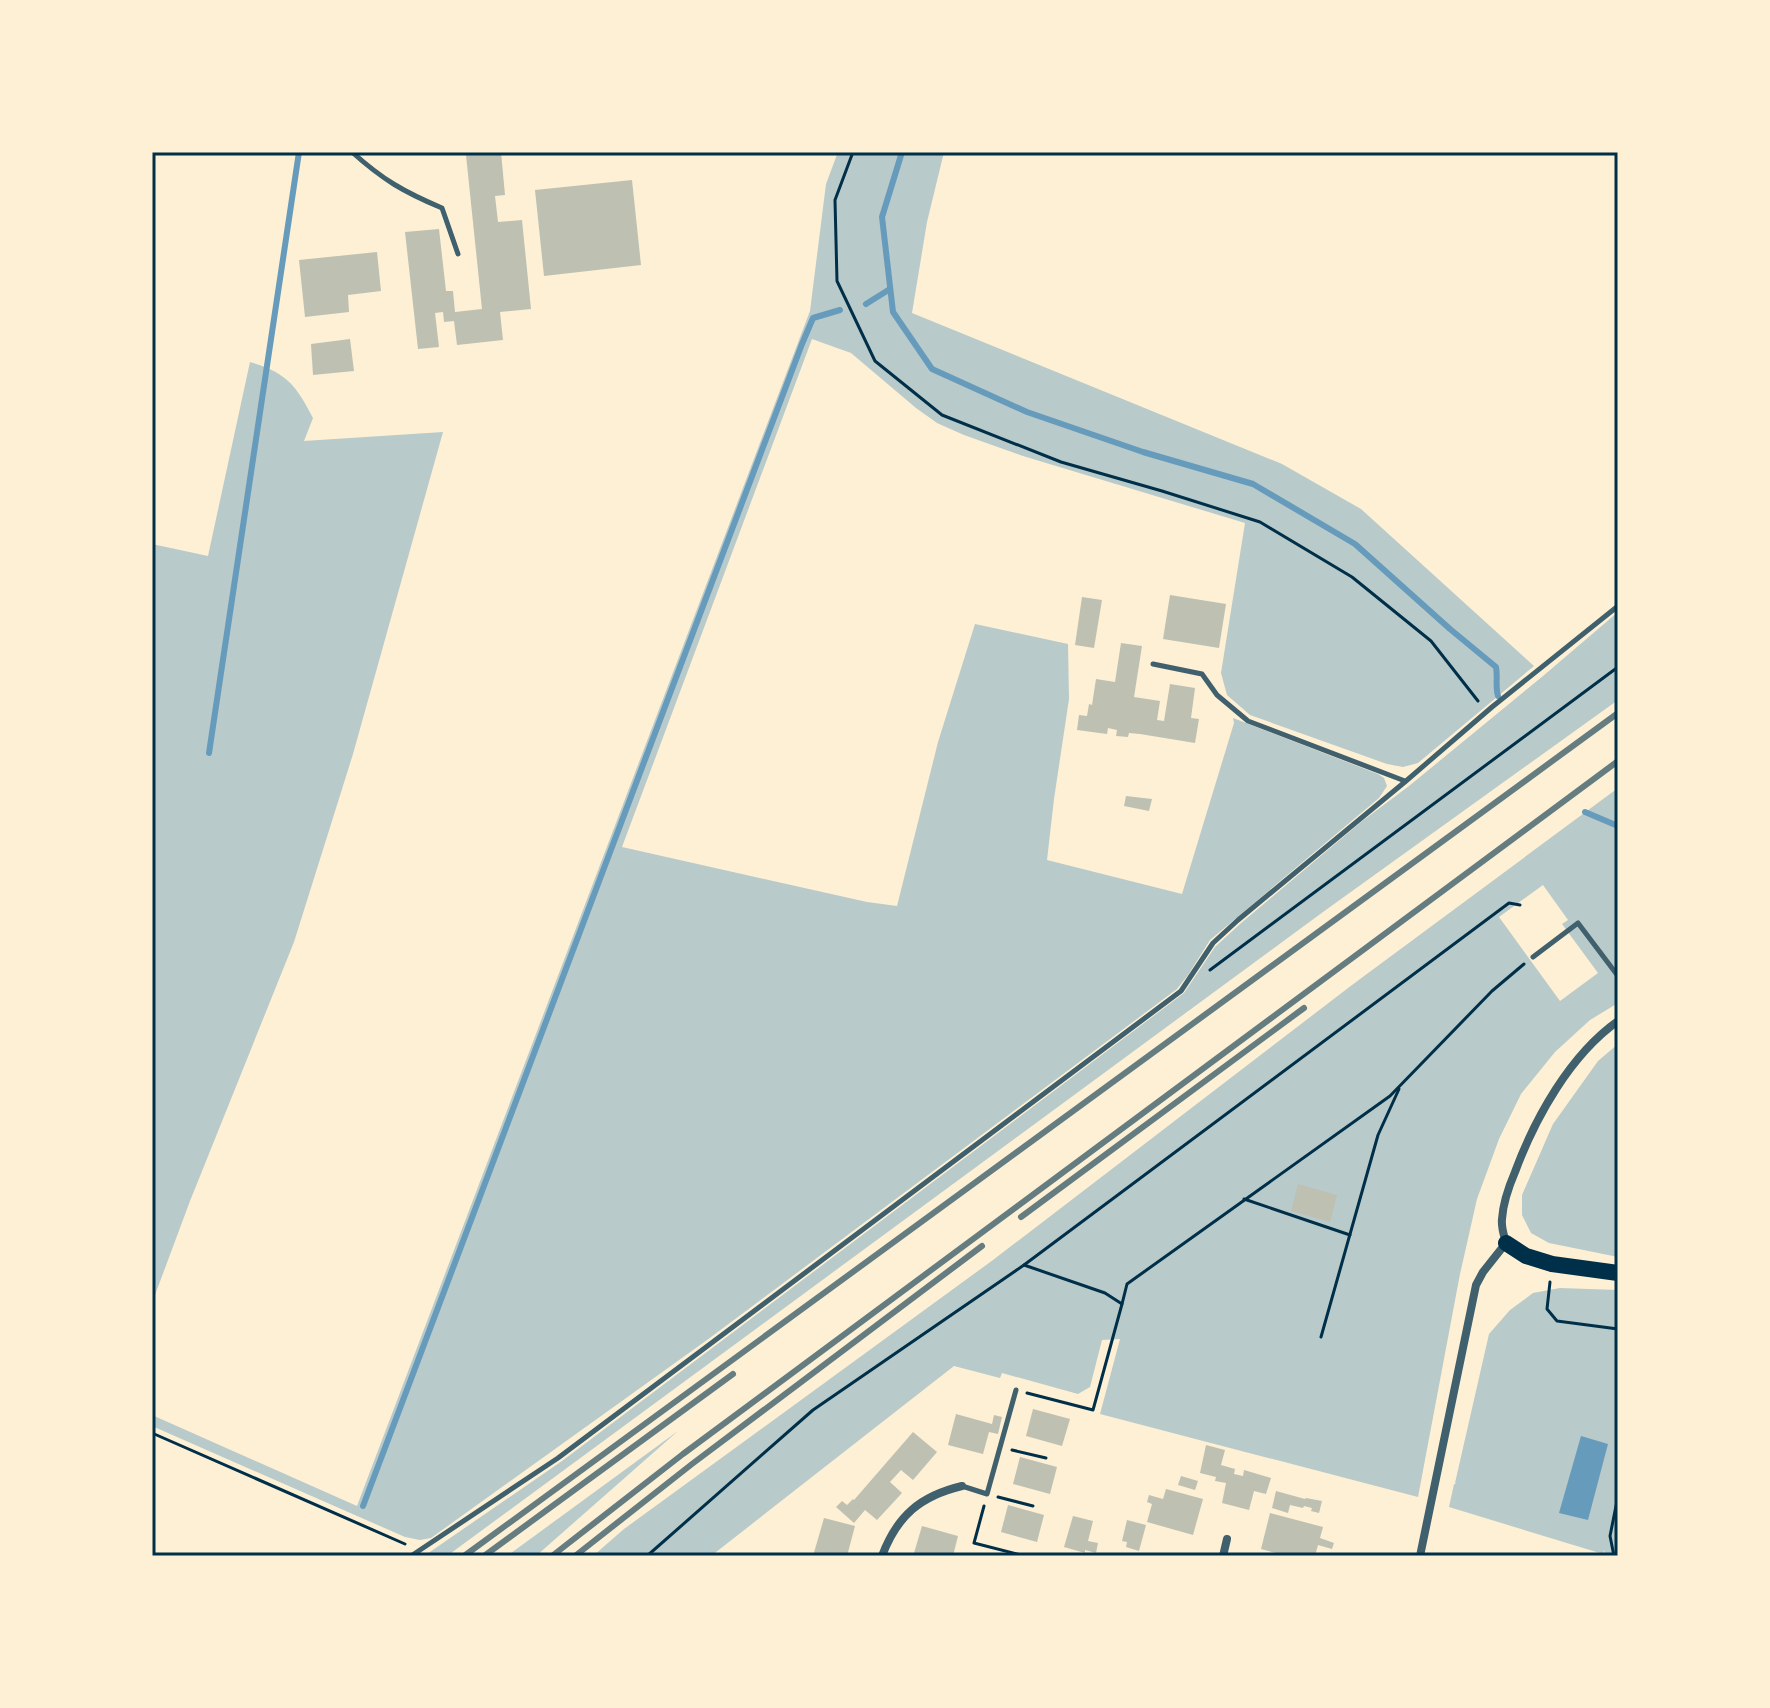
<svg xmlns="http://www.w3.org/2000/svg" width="1770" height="1708" font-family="'Noto Serif',serif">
<rect width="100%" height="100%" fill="#fdf0d5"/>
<g fill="#b9caca" fill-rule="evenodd">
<path d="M838,152H944L927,222L912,313L1282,464L1361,509L1534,666L1418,763L1403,767L1387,764L1250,715L1227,695L1221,673L1245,523L1023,456L964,435L937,423L916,408L851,353L812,339L622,847L867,902L897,906L938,742L975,624L1068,644L1069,699L1054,799L1047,860L1182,894L1234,723L1233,718L1378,774L1384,778L1387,786L1379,798L1210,940L1188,975L1177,989L707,1340L431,1538L420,1540L405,1537L152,1426V1415L357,1506L810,311L826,184Z"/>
<path d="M250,362C287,373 296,385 313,418L304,441L443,432L353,754L294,942L190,1201L152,1303V544L208,556Z"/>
<path d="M1618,612V700L1323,912L447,1556H424L562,1461L1184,993L1215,947L1240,924L1361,822L1409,786L1543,676Z"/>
<path d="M1618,788V1003L1590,1020L1555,1052L1521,1094L1499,1139L1477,1199L1460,1274L1418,1497L1100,1414L1120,1339L1102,1340L1090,1387L1078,1394L1002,1373L1000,1378L954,1366L711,1556H593L624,1529L993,1260L1352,985ZM1543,885L1568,920L1562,924L1598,973L1560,1001L1499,917Z"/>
<path d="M1618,1044V1257L1549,1243L1531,1233L1522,1215V1195L1553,1124L1598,1061Z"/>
<path d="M1560,1288L1618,1290V1556H1605L1604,1550L1603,1554L1449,1507L1454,1484H1456L1455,1483L1489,1334L1510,1310L1533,1293Z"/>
<path d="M678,1431L536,1556H507Z"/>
</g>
<path fill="#669bbc" d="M1581,1436L1608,1444L1588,1520L1559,1513Z"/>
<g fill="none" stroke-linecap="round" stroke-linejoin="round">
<g stroke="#669bbc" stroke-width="6">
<path d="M902,152L882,217L893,312L932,369L1027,412L1143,452L1253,484L1355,544L1450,629L1496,667C1498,677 1495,686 1498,696"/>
<path d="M866,304L890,289"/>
<path d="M209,753L299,152"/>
<path d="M1585,812L1618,826"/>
<path d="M363,1506L802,344L813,318L840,310"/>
</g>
</g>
<g fill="#bec0b2">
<path d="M501,152L505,195L495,196L498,222L522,220L531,309L500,312L503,340L457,345L454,321L444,322L443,312L435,313L439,347L418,349L405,232L439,229L446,291H453L455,312L482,309L466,155Z"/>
<path d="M632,180L641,265L544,276L535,190Z"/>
<path d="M377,252L381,291L348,295L349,312L305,317L299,260Z"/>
<path d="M350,339L354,371L313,375L311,344Z"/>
<path d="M1170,595L1226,604L1219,648L1163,639Z"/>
<path d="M1082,597L1102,600L1094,648L1075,645Z"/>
<path d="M1121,643L1142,646L1134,697L1160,701L1157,720L1164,721L1170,684L1195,688L1191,718L1199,719L1195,743L1140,734L1129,733L1128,737L1116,736L1117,730L1108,728L1107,734L1077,730L1079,715L1087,716L1089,704L1092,705L1096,679L1115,682Z"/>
<path d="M1126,796L1152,799L1149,811L1124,806Z"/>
<path d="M1298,1184L1337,1195L1330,1222L1291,1211Z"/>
<path d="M1033,1409L1070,1419L1062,1446L1026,1436Z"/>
<path d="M956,1414L992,1424L994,1415L1002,1417L998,1434L989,1432L983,1454L948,1445Z"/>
<path d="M913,1432L937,1452L913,1480L901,1470L890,1482L902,1493L877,1520L865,1510L854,1523L836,1507L842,1501L847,1505L853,1499L854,1500Z"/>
<path d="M1206,1445L1225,1450L1221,1465L1235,1469L1234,1474L1243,1476L1244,1470L1271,1478L1266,1494L1254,1491L1249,1510L1222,1503L1226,1483L1215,1481L1216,1477L1200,1473Z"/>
<path d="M1020,1457L1057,1467L1050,1494L1013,1484Z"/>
<path d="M1181,1476L1198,1481L1195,1490L1178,1485Z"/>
<path d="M1166,1489L1203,1499L1193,1535L1147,1522L1152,1504L1147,1502L1149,1495L1163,1499Z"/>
<path d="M1276,1491L1305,1499L1306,1498L1322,1501L1319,1513L1311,1511L1312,1508L1304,1506L1303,1508L1290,1505L1288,1513L1272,1508Z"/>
<path d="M1008,1505L1044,1515L1037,1542L1001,1532Z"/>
<path d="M1270,1513L1323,1527L1320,1538L1334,1543L1332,1549L1318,1545L1315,1556H1287L1261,1549Z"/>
<path d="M1073,1516L1093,1521L1088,1541L1098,1543L1096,1553L1085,1550V1553L1064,1547Z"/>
<path d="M824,1518L855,1526L847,1556H813Z"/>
<path d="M1127,1520L1146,1525L1139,1551L1126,1547L1127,1542L1122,1541Z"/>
<path d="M922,1526L958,1536L953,1556H925L914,1553Z"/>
</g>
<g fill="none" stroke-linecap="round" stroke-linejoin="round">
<g stroke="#003049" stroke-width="3">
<path d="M853,152L835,200L837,281L875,361L942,415L1061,462L1162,491L1260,522L1352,577L1431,641L1478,701"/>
<path d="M1210,970L1618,667"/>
<path d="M1244,1199L1350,1235"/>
<path d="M1024,1265L1105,1293L1122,1304L1093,1410L1027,1393"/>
<path d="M1550,1282L1547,1309L1557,1321L1618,1329"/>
<path d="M1122,1304L1127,1284L1390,1096L1492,991L1524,964"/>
<path d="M1321,1337L1378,1135L1399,1089"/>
<path d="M152,1433L405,1544"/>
<path d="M1012,1450L1046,1458"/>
<path d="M998,1497L1033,1506"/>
<path d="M984,1506L974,1543L1021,1555"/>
<path d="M647,1556L813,1410L1024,1265L1509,903L1520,905"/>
<path d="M1614,1556L1610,1536L1618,1496"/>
</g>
<g stroke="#3f606c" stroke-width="5">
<path d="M352,152C383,180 404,192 442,208L458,254"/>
<path d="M1153,664L1202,674L1217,695L1248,721L1405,781"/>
<path d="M1533,957L1578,923L1618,976"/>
<path d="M962,1486L987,1494L1016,1390"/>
<path d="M411,1556L558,1458L1181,991L1213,943L1238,920L1406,781L1492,707L1618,606"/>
</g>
<g stroke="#3f606c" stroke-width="8">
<path d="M882,1556C897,1516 920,1496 962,1486"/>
<path d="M1223,1556L1227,1539"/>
<path d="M1420,1556L1476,1285L1483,1272L1506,1243C1504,1235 1501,1228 1502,1219C1503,1203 1509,1186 1515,1172C1535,1118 1570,1055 1618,1021"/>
</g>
<path stroke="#003049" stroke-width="16" d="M1506,1243L1526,1256L1552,1264L1618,1273"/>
<g stroke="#657d81" stroke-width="6">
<path d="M1021,1217L1304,1008"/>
<path d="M464,1556L1618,713"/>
<path d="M484,1556L733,1374"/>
<path d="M552,1556L683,1454L1618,761"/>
<path d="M575,1556L692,1464L982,1246"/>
</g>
</g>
<rect width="1770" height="1708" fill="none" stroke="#fdf0d5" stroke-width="308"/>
<rect x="154" y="154" width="1462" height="1400" fill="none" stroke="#003049" stroke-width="3"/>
</svg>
